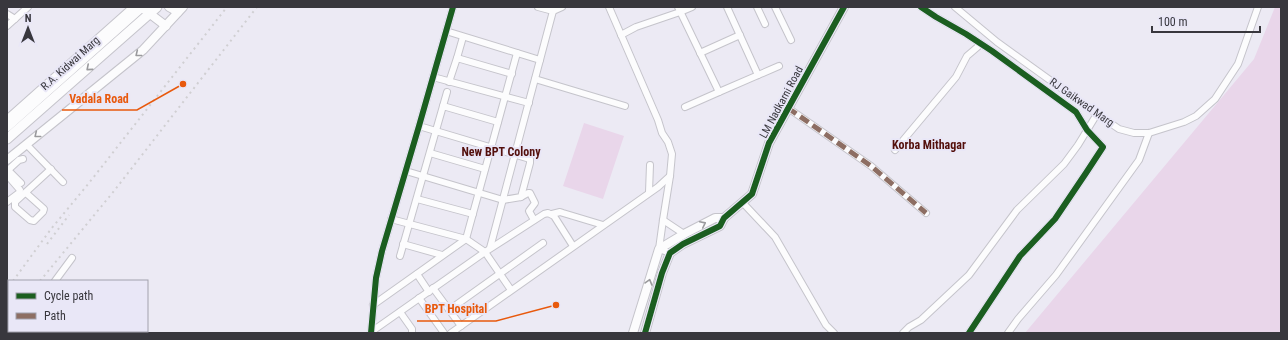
<svg xmlns="http://www.w3.org/2000/svg" width="1288" height="340" font-family="'Roboto Condensed',sans-serif">
<rect width="100%" height="100%" fill="#eceaf4"/>
<g fill="#e9d6ea">
<path d="M1275,7H1281V333H1025L1254,59Z"/>
<path d="M584,123L624,136L603,199L563,186Z"/>
</g>
<g fill="none" stroke-linecap="round" stroke-linejoin="round">
<defs>
<g id="street">
<path d="M538,7L553,11L562,7"/>
<path d="M609,7L658,120L662,133L668,142L672,154L670,176L663,220L659,249L670,253"/>
<path d="M678,7L719,92L685,107"/>
<path d="M727,7L758,75"/>
<path d="M757,7L765,24"/>
<path d="M775,7L791,40"/>
<path d="M921,7L936,17L966,34L992,51L1076,112L1087,130L1103,147L1086,173L1055,219L1020,256L969,333"/>
<path d="M955,7L997,42L1097,114L1119,129L1134,133H1149L1184,122L1196,116L1215,99L1238,64L1258,7"/>
<path d="M7,14L15,19"/>
<path d="M7,26L28,7"/>
<path d="M446,31L540,60"/>
<path d="M621,35L636,27L680,12L692,7"/>
<path d="M700,53L740,35"/>
<path d="M457,58L463,37"/>
<path d="M433,77L529,103"/>
<path d="M535,79L625,106"/>
<path d="M449,82L457,58L512,74"/>
<path d="M719,92L779,66"/>
<path d="M443,106L447,92"/>
<path d="M788,108L871,166L926,213"/>
<path d="M26,144L63,182"/>
<path d="M895,150L956,77L967,56L981,44"/>
<path d="M430,153L485,169"/>
<path d="M7,169L21,183"/>
<path d="M8,170L19,160L23,159"/>
<path d="M406,171L503,200L521,197L530,163V159L419,126"/>
<path d="M7,175L20,190L19,193L7,202"/>
<path d="M649,192L650,165"/>
<path d="M26,193L44,209L43,212L34,221L30,220L15,207V202L51,169"/>
<path d="M521,197L528,193H530L535,203L529,211L534,220"/>
<path d="M417,199L473,214"/>
<path d="M743,203L775,237L826,325L834,333"/>
<path d="M552,214L560,212L563,213L603,225"/>
<path d="M391,219L466,239L485,252L511,290"/>
<path d="M663,220L684,234"/>
<path d="M403,244L442,255"/>
<path d="M490,248L553,11L551,7"/>
<path d="M400,256L443,106L498,122"/>
<path d="M417,274L429,292"/>
<path d="M55,281L72,258"/>
<path d="M433,288L461,326"/>
<path d="M419,298L444,333"/>
<path d="M373,305L466,239L517,53"/>
<path d="M449,310L543,243"/>
<path d="M400,312L412,329V333"/>
<path d="M371,332L485,252L544,214L548,213L554,216L573,246"/>
<path d="M17,333L18,331"/>
<path d="M371,333L376,278L382,251L419,126L453,7"/>
<path d="M451,333L658,187L670,176"/>
<path d="M903,333L909,327L921,320L969,275L1017,210L1064,164L1078,145L1097,114"/>
<path d="M1008,333L1018,319L1056,275L1139,160L1149,133"/>
</g>
<g id="secondary">
<path d="M141,7L166,26"/>
<path d="M169,7L178,12"/>
<path d="M7,120L134,7"/>
<path d="M7,160L143,50L183,7"/>
<path d="M633,333L659,249L684,234L715,218H724"/>
<path d="M645,333L662,273L670,253L683,244L720,226L724,218L752,194L769,143L844,7"/>
</g>
<g id="primary">
<path d="M7,127L142,7"/>
<path d="M7,139L157,7"/>
</g>
</defs>
<use href="#street" stroke="#c5c4cb" stroke-width="8"/>
<use href="#secondary" stroke="#c5c4cb" stroke-width="10"/>
<use href="#primary" stroke="#c5c4cb" stroke-width="11"/>
<use href="#street" stroke="#fcfcfd" stroke-width="6"/>
<use href="#secondary" stroke="#fcfcfd" stroke-width="8"/>
<use href="#primary" stroke="#fcfcfd" stroke-width="9"/>
<g stroke="#d0cfd2" stroke-width="2" stroke-dasharray="2 4" stroke-linecap="butt">
<path d="M47,244L69,215"/>
<path d="M13,281L51,229L89,183L227,7"/>
<path d="M40,281L114,191L257,7"/>
<path d="M7,289L9,286"/>
<path d="M7,327L9,324"/>
</g>
<path stroke="#8d6e63" stroke-width="5" stroke-dasharray="10 5" stroke-linecap="butt" d="M788,108L871,166L926,213"/>
<defs>
<g id="cycleway">
<path d="M921,7L936,17L966,34L992,51L1076,112L1087,130L1103,147L1086,173L1055,219L1020,256L969,333"/>
<path d="M371,333L376,278L382,251L419,126L453,7"/>
<path d="M645,333L662,273L670,253L683,244L720,226L724,218L752,194L769,143L844,7"/>
</g>
</defs>
<use href="#cycleway" stroke="#e9e7f7" stroke-width="8"/>
<use href="#cycleway" stroke="#1b5e20" stroke-width="6"/>
</g>
<defs><path id="oneway-chevron" d="M-2-3.5L2.5 0L-2 3.5" fill="none" stroke-width="1.6" stroke-linecap="round" stroke-linejoin="round"/></defs>
<g stroke="#9a9a9d">
<use href="#oneway-chevron" transform="translate(138 54) rotate(141)"/>
<use href="#oneway-chevron" transform="translate(89 68) rotate(139)"/>
<use href="#oneway-chevron" transform="translate(37 135) rotate(141)"/>
<use href="#oneway-chevron" transform="translate(703 224) rotate(-26)"/>
<use href="#oneway-chevron" transform="translate(649 282) rotate(-74)"/>
</g>
<g text-anchor="middle" stroke-width="4" stroke-linejoin="round" paint-order="stroke">
<g font-size="11" fill="#38373d" stroke="#e9e7f7">
<text transform="translate(70 63) rotate(-42)" y="4">R.A. Kidwai Marg</text>
<text transform="translate(781 102) rotate(-62)" y="4">LM Nadkarni Road</text>
<text transform="translate(1082 102) rotate(35)" y="4">RJ Gaikwad Marg</text>
</g>
<g font-size="12" font-weight="bold" fill="#530f0c" stroke="#e9e7f7">
<text x="929" y="149">Korba Mithagar</text>
<text x="501" y="156">New BPT Colony</text>
</g>
</g>
<path fill="none" stroke="#e8590c" stroke-width="1.5" d="M183 84L137 110H62M556 305L496 321H417"/>
<g fill="#e8590c" stroke="#e9e7f7" stroke-width="1.5">
<circle cx="183" cy="84" r="4"/>
<circle cx="556" cy="305" r="4"/>
</g>
<g font-size="12" text-anchor="middle" font-weight="bold" fill="#e8590c" stroke="#e9e7f7" stroke-width="4" stroke-linejoin="round" paint-order="stroke">
<text x="99" y="103">Vadala Road</text>
<text x="456" y="313">BPT Hospital</text>
</g>
<rect width="1288" height="340" fill="none" stroke="#38373d" stroke-width="16"/>
<rect x="8" y="280" width="140" height="52" fill="#e9e7f7" stroke="#a2a1ad"/>
<rect x="16" y="293" width="20" height="6" fill="#1b5e20" stroke="#a2a1ad"/>
<text x="44" y="300" font-size="12" fill="#38373d">Cycle path</text>
<rect x="16" y="313" width="20" height="6" fill="#8d6e63" stroke="#a2a1ad"/>
<text x="44" y="320" font-size="12" fill="#38373d">Path</text>
<g transform="translate(28 28)" stroke="#e9e7f7" stroke-width="3" paint-order="stroke">
<path d="M0-3L7 15L0 10L-7 15Z" fill="#38373d"/>
<text y="-6" font-size="11" font-weight="bold" text-anchor="middle" fill="#38373d">N</text>
</g>
<path d="M1152 26v6h108v-6" fill="none" stroke="#38373d" stroke-width="2"/>
<text x="1158" y="26" font-size="12" fill="#38373d" stroke="#e9e7f7" stroke-width="3" paint-order="stroke">100 m</text>
</svg>
